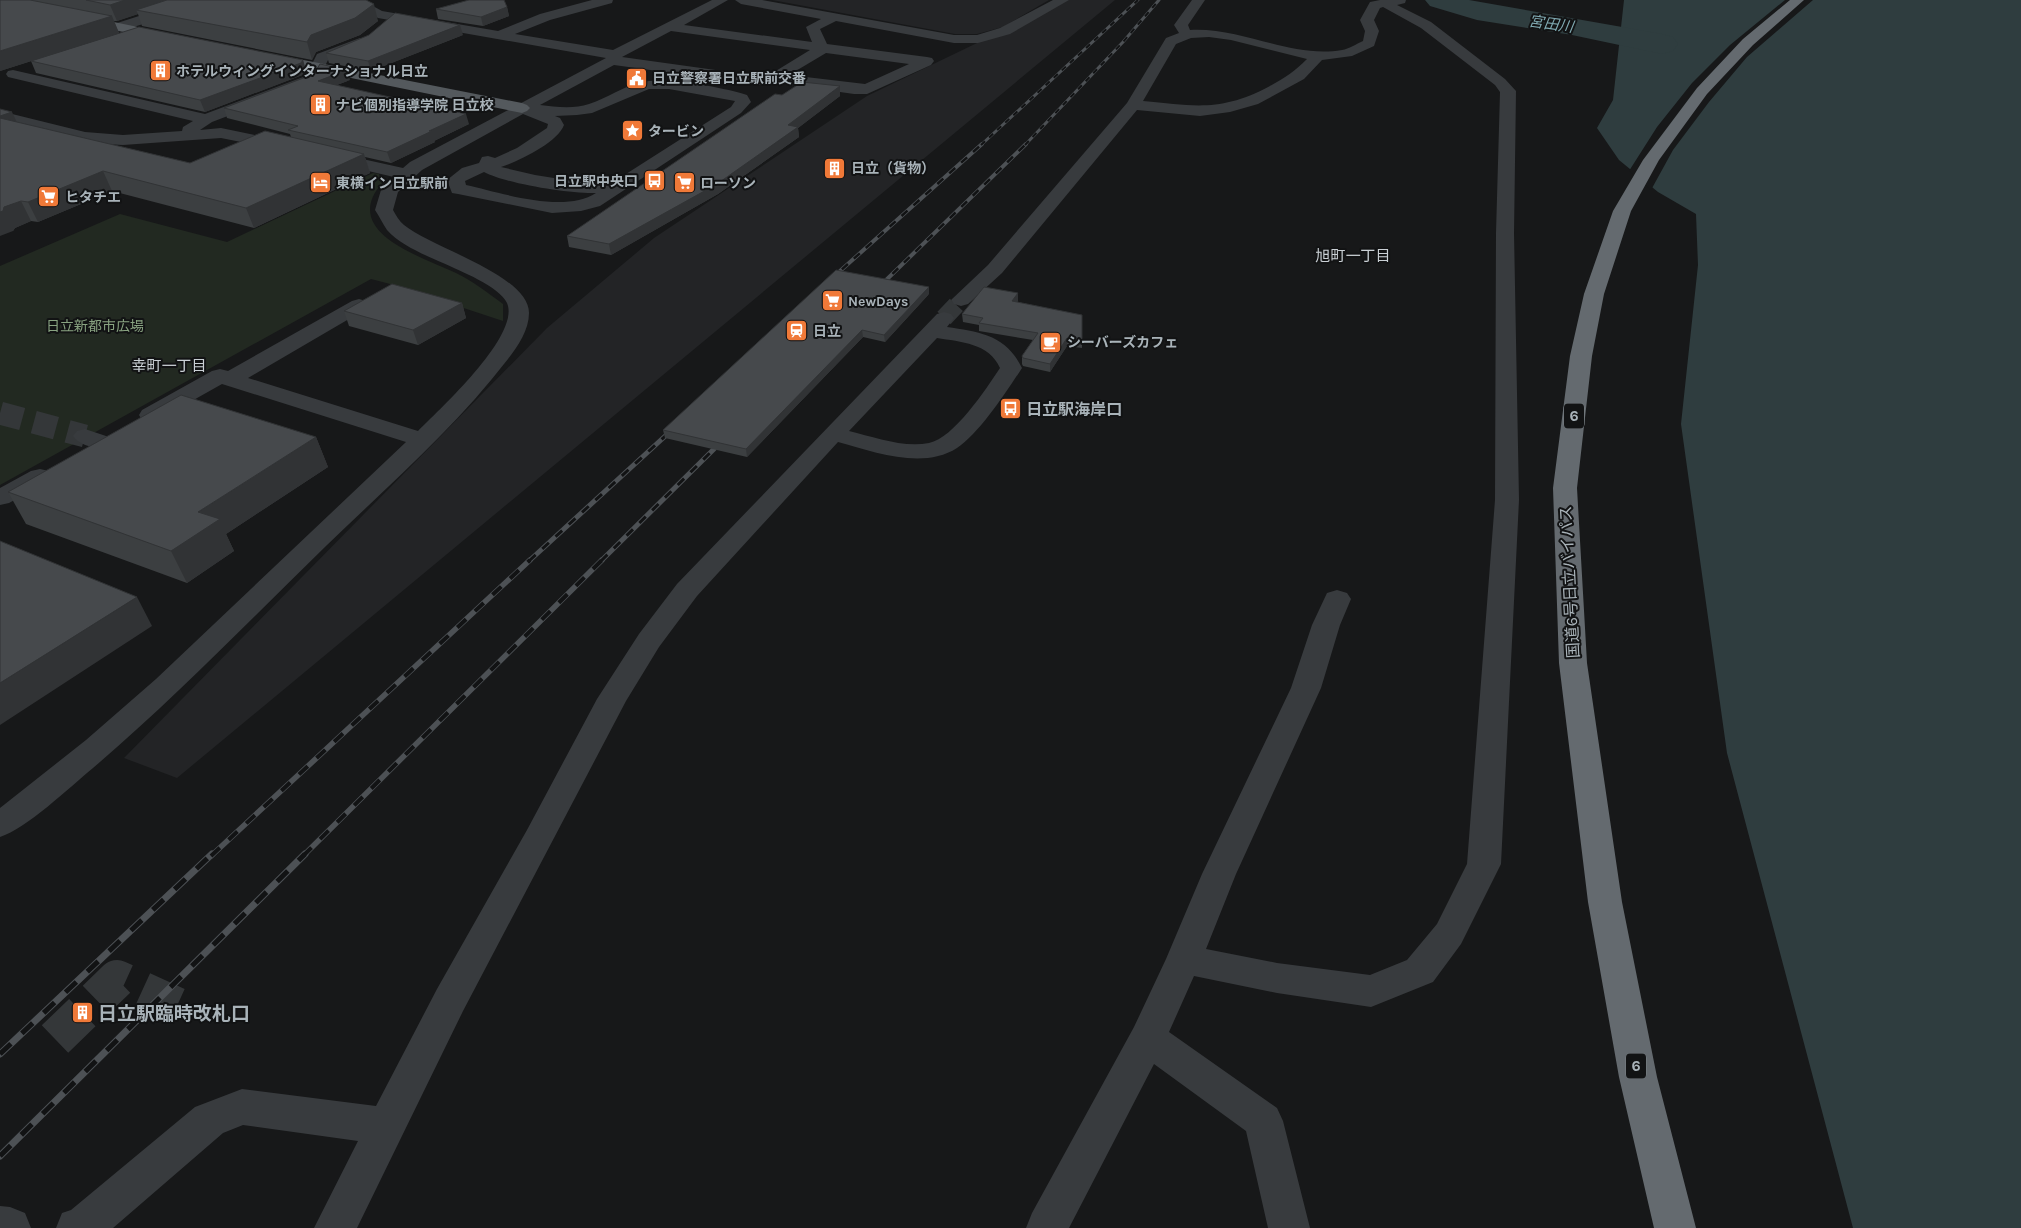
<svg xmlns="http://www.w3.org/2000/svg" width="2021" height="1228" font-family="Karla,'Noto Sans JP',sans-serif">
<rect width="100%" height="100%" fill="#171819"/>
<g fill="#232426">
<path d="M772,0H1049L1003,27L977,34H955Z"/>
<path d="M1066,0H1115L177,778L124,758L547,328L654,238L867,96Z"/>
</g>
<path fill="#222921" d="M373,173L379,174L382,183C339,233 423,257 456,273C473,281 488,293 503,304V321L394,285L371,279L0,485V266L120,214L227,242Z"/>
<path fill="#2f3d3f" d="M1624,0H2021V1228H1853L1727,753L1681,424L1698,265L1696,214L1658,192L1619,160L1597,128L1613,100Z"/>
<path fill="#171819" d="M1785,0H1813L1747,57L1709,102L1673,150L1651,190L1629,171L1657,127L1692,83L1730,45Z"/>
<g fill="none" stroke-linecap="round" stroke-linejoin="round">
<path fill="#2f3d3f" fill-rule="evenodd" d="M1425,0H1469L1662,34L1673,37L1678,44L1673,51L1662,54L1572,35L1477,20L1430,6Z"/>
<path stroke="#343739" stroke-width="18" stroke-dasharray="18 9" stroke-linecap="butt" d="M944,318L961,300"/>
<path stroke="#343739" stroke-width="23" stroke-dasharray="23 12" stroke-linecap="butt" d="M0,413L85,436"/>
<path stroke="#343739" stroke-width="38" stroke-dasharray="38 19" stroke-linecap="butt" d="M55,1039L117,979L185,1010"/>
<g fill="#383b3e" fill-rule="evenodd">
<path d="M189,0H211L210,3L124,30H114L112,27L114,24Z"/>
<path d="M346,0H362L382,11L498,31L540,14L592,0H613L612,3L550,20L515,34L613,50L712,0H728L684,25L812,42L806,27L821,19L741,4L735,0H762L954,35H977L1000,28L1053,0H1069L1010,34L978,43H954L836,21L820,29L827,44L927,57L932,58L934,61L931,65L867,94H854L777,83L769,85H759L614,65L540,105C556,107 574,109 589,104C608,98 623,86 642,82C666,77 723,87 747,95L751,102L741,113L600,206L581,211L552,213L458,194L452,193L447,180L462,168L479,163L482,157L488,156L495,158L517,148L547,128L548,124L523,114L422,170L398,192L393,210C396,215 399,221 404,225C432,248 529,275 529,313C529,330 518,346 508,359C455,428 388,486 326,546C249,621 175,698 93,768C70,787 26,829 0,837V808L86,740L156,679L406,442L222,384L158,420L150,422L142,420L139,415L142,410L212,371L220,369L228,371L352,301L359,299L366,301L369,305L366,309L248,378L418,431C440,409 521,335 507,303C499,286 460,271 443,263C425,255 400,245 387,230C383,224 379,216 375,210L381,190L394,177L325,161L323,157L325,153L331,152L403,168L410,162L606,58L378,18ZM671,31L810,50L766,77L622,57ZM826,53L909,64L865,84L789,75ZM649,89H669L735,101L731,107L615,181L579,182L535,175L501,167C519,161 557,143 564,125L560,118L555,116L577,115L592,113ZM484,172C507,184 570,194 596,193C564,214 502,193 466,185L465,181Z"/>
<path d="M1192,0H1205L1188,25L1190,30C1242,27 1292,59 1342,50C1349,49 1356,44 1363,41L1365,31L1360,20L1370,2L1380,0H1406L1405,3L1397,5L1431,22L1505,79L1516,91L1514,233L1519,500L1501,864L1461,944L1433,982L1371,1007L1277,993L1194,976L1169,1032L1277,1108L1283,1121L1310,1228H1268L1246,1131L1154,1064L1069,1228H1026L1032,1213L1134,1027L1166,959L1202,874L1291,688L1312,625L1327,593L1337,590L1347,593L1351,599L1340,625L1321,688L1236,874L1206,949L1277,963L1370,975L1407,960L1437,924L1467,864L1495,500L1496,233L1500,92L1495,85L1421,28L1383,7L1380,8L1374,20L1379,31L1374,46L1352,56L1322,60L1304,79L1258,104L1230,112L1200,116L1137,110L1002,273L968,304L961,306L954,304L951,300L988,265L1127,103L1166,38L1179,33L1174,25ZM1209,37L1231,40L1307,59C1295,71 1286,77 1270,86C1221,112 1196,106 1143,101L1176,44L1191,38Z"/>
<path d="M360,38L365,39L367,42L365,45L328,60L317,82L212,122L200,130L221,128L293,143L295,146L293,149L287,151L221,138L123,145L104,144L85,142L0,121V111L85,132L123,135L182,131L183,127L193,121L8,77L6,74L8,71L13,70L205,114L306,76L317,54Z"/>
<path d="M944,312L951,314L954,318L947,327C980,332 1006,335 1022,368C1007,391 979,434 957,448C923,470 874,452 838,442L697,596L659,647L626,701L463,1011L357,1228H314L358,1141L243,1125L223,1133L113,1228H56L62,1213L71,1210L195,1107L242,1089L376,1106L437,989L527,830L597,699L639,634L677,584L937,314ZM937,338C961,342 989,343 1000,368C986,389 954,438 929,443C903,448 874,437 849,431Z"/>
<path d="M85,429L109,437L113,442L109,447C98,450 80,446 73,436L77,431Z"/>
<path d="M40,469L49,471L52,476L49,481L9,503L0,505V488L31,471Z"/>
<path d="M0,1206L10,1207L25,1213L31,1228H0Z"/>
</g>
<g fill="#54595d" fill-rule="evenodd">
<path d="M80,15L167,33L174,37L167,41L75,22L73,19L75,16Z"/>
<path d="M268,53L522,103L527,105L530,108L527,111L522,113L263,60L261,57L263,54Z"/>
</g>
<path fill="#646a6f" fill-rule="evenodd" d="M1790,0H1804L1753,45L1707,94L1659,160L1631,211L1604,294L1592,356L1577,488L1587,663L1622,902L1657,1077L1696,1228H1654L1619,1077L1588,902L1559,663L1553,488L1570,356L1584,294L1613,211L1643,160L1697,88L1743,39Z"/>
<defs>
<g id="rail-far4">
<path d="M981,145L1138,0"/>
<path d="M1025,145L1123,42L1159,0"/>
</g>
<g id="rail-far3">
<path d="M830,280L982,144"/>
<path d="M881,285L1026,144"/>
</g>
<g id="rail-far2">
<path d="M529,561L674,428"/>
<path d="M601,561L714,449"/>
</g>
<g id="rail-far1">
<path d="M211,856L530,560"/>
<path d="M303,856L602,560"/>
</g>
<g id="rail">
<path d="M0,1054L212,854"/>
<path d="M0,1156L305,854"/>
</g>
</defs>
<use href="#rail-far4" stroke="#4d5155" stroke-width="3"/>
<use href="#rail-far3" stroke="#4d5155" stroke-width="4"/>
<use href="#rail-far2" stroke="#4d5155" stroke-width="5"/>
<use href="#rail-far1" stroke="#4d5155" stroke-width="5.5"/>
<use href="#rail" stroke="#4d5155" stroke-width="7"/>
<use href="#rail-far4" stroke="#121314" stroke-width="2" stroke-dasharray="5.5" stroke-linecap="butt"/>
<use href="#rail-far3" stroke="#121314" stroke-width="2.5" stroke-dasharray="8" stroke-linecap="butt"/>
<use href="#rail-far2" stroke="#121314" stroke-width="3" stroke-dasharray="9" stroke-linecap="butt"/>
<use href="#rail-far1" stroke="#121314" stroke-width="4" stroke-dasharray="12" stroke-linecap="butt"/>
<use href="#rail" stroke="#121314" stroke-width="5" stroke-dasharray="15" stroke-linecap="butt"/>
</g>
<g fill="#3c3f41">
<path d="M0,0H366L378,21L360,35L316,52L312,60L142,26L138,14L117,21H114L119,33L0,71Z"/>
<path d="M507,7L509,16L483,26L438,19L436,9Z"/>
<path d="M463,35L371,71L329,63L326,53Z"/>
<path d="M303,60L306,71L305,74L205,112L36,73L31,61Z"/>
<path d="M350,80L337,85L469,124L434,141L435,142L391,163L365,157L370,173L254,228L112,191L38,222L31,221L15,228L13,231L17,122L190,163L291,137L290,134L227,118L224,108Z"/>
<path d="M782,95L840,96L798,128L799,137L718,194L611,255L569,247L567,236Z"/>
<path d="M1018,293V301L1017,302L1082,315V348L1067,346L1050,372L1023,366L1022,364V356L1033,340L979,331V325L963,322L962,314Z"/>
<path d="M929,294L885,342L863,337L747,457L665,438L663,430Z"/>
<path d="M462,303L466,318L418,345L349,326L344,311Z"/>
<path d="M316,437L328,467L226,534L234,551L187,583L26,524L8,492Z"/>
</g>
<g fill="#313335">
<path d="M125,0H183L136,10L138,14L117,21L110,5Z"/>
<path d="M374,4L378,21L360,35L316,52L312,60L307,42L311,35Z"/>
<path d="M507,7L509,16L483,26L481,17Z"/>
<path d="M112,16L119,33L0,71V51Z"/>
<path d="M460,25L463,35L371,71L368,61Z"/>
<path d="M303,60L306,71L305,74L205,112L200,100Z"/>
<path d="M347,70L350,80L321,91L318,81Z"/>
<path d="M840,86V96L798,128L799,137L718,194L611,255L609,244L788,125Z"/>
<path d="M12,112L21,131L0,123V116Z"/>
<path d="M466,114L469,124L434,141L435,142L391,163L387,152L429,131Z"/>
<path d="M364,154L370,173L254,228L246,208Z"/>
<path d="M103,171L112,191L38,222L28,202Z"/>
<path d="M21,201L31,221L15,228L13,231L0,236V212L4,207Z"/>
<path d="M929,287V294L885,342L884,335Z"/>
<path d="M1018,293V301L1012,309V301Z"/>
<path d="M462,303L466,318L418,345L413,330Z"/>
<path d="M862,330L863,337L747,457L746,449Z"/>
<path d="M1067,338V346L1050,372V364Z"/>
<path d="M316,437L328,467L226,534L234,551L187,583L171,551L198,512Z"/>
<path d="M137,597L152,626L0,725V683Z"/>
</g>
<g fill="#46494c" stroke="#313335">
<path d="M0,0H30L112,16L0,51Z"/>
<path d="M86,0H125L110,5Z"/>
<path d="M167,0H366L374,4L355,18L311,35L307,42L136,10Z"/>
<path d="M469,0H504L507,7L481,17L436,9Z"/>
<path d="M395,13L460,25L368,61L326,53L369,35Z"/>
<path d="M139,27L303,60L301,63L200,100L31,61Z"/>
<path d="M320,64L347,70L318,81L466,114L429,131H432L387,152L288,130L298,126L224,108L314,74Z"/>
<path d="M802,82L840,86L788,125L798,127L717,184L609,244L567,236L775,94L782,95Z"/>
<path d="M0,109L12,112L0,116Z"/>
<path d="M0,118L190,163L265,131L364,154L246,208L103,171L28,202L21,201L4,207L3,211L0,212Z"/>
<path d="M836,270L929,287L884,335L862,330L746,449L663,430Z"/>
<path d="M392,284L462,303L413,330L344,311Z"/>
<path d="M984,287L1018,293L1012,301L1082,315V340L1067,338L1050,364L1023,358L1022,356L1038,333L979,323L983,318L962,314Z"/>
<path d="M181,395L316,437L198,512L220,519L171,551L8,492Z"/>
<path d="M0,541L137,597L0,683Z"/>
</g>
<defs>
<symbol id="building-square" viewBox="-11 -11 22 22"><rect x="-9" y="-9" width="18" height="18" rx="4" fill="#f07938" stroke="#121314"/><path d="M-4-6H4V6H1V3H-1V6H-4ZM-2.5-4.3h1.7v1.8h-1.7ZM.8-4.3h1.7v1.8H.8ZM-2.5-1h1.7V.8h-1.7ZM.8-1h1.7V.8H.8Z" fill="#fff"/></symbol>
<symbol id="civic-square" viewBox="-11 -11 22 22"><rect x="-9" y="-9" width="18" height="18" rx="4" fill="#f07938" stroke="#121314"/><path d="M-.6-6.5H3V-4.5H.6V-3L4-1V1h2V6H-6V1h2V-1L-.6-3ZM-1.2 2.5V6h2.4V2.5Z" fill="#fff"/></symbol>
<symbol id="sight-square" viewBox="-11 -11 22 22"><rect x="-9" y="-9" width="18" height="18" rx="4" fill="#f07938" stroke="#121314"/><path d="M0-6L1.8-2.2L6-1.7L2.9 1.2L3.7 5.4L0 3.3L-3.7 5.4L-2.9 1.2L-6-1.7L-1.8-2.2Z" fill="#fff"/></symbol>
<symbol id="bus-square" viewBox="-11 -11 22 22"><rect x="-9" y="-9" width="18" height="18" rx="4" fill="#f07938" stroke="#121314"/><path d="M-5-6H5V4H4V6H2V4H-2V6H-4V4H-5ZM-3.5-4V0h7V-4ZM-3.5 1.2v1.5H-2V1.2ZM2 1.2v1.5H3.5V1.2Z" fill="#fff"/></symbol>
<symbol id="hotel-square" viewBox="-11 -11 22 22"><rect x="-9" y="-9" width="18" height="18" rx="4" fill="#f07938" stroke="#121314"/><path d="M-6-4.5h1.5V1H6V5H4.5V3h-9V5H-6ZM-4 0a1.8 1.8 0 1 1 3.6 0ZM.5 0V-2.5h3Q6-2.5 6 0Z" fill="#fff"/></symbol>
<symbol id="supermarket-square" viewBox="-11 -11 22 22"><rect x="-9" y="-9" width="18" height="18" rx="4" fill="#f07938" stroke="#121314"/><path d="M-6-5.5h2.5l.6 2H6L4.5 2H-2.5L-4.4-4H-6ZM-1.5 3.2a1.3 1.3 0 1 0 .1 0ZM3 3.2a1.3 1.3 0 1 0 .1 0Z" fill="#fff"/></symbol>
<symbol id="station-square" viewBox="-11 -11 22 22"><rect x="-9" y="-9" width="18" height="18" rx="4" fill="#f07938" stroke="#121314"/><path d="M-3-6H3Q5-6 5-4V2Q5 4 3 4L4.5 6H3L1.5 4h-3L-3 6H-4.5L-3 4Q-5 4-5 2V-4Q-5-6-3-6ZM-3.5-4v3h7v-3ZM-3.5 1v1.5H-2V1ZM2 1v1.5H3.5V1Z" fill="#fff"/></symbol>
<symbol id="cafe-square" viewBox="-11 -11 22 22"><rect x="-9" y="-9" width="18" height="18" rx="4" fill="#f07938" stroke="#121314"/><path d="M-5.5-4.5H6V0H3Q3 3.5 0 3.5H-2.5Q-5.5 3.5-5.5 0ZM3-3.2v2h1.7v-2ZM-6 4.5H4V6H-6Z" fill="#fff"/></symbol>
</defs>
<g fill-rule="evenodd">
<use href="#building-square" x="148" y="58" width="25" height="25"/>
<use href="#civic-square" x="624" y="66" width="25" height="25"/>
<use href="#building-square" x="308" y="92" width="25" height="25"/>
<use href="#sight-square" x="620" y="118" width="25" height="25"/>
<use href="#building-square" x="822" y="156" width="25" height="25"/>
<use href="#bus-square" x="642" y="168" width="25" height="25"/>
<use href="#hotel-square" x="308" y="170" width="25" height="25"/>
<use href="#supermarket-square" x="672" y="170" width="25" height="25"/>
<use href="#supermarket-square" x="36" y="184" width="25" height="25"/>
<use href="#supermarket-square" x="820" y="288" width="25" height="25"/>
<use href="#station-square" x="784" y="318" width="25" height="25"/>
<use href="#cafe-square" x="1038" y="330" width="25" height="25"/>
<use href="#bus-square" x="998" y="396" width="25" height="25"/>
<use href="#building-square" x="70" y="1000" width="25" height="25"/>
</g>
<g text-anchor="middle" stroke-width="4" stroke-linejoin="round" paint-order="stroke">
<g font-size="14" font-weight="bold" fill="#a9b3b9" stroke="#121314" text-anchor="start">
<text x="176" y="76">ホテルウィングインターナショナル日立</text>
<text x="652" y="83">日立警察署日立駅前交番</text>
<text x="336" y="110">ナビ個別指導学院 日立校</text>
<text x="648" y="136">タービン</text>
<text x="851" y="173">日立（貨物）</text>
<text x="638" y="186" text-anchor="end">日立駅中央口</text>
<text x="336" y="188">東横イン日立駅前</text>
<text x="700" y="188">ローソン</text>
<text x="65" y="202">ヒタチエ</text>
<text x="848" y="306">NewDays</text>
<text x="813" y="336">日立</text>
<text x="1067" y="347">シーバーズカフェ</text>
</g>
<g font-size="14" fill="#89a381" stroke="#121314">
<text x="95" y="331">日立新都市広場</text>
</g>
<g font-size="15" font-style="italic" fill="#81abb3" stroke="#121314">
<text transform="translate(1551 24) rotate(8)" y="5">宮田川</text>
</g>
<g font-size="15" fill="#cad0d5" stroke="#121314">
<text x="1353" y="261">旭町一丁目</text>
<text x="169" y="371">幸町一丁目</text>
</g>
<g fill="#121314" stroke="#7c8388" stroke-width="1">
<rect x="1564" y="403.5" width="20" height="25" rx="4"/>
<rect x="1626" y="1053.5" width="20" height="25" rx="4"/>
</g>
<g font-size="15" font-weight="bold" fill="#a9b3b9">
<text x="1574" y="421">6</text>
<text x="1636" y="1071">6</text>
</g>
<g font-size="16" font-weight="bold" fill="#a9b3b9" stroke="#121314" text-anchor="start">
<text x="1026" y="415">日立駅海岸口</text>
</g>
<g font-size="16" fill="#a9b3b9" stroke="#121314">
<text transform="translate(1569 582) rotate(-93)" y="6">国道6号日立バイパス</text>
</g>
<g font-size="19" font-weight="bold" fill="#a9b3b9" stroke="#121314" text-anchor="start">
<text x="98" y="1020">日立駅臨時改札口</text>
</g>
</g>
</svg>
